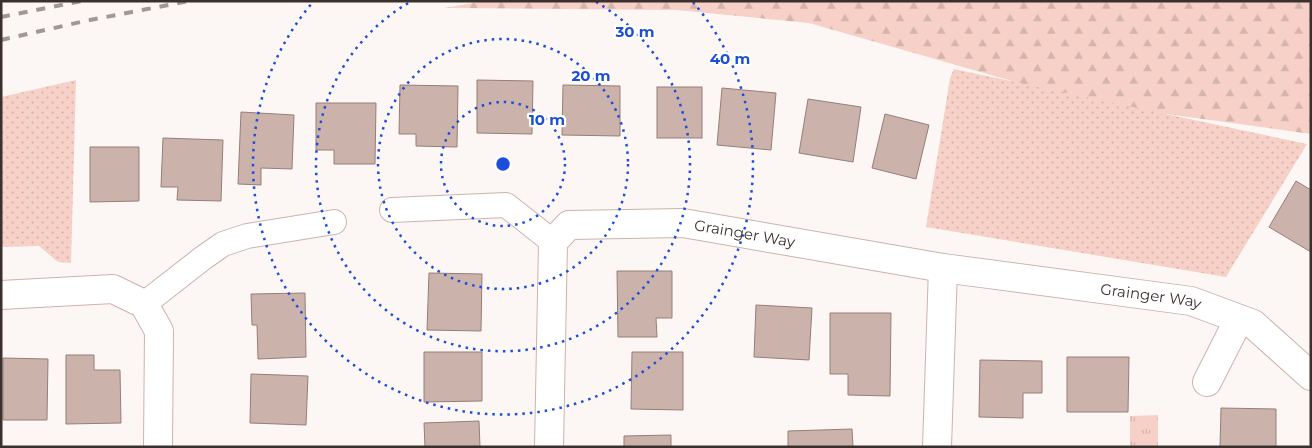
<svg xmlns="http://www.w3.org/2000/svg" width="1312" height="448" font-family="Montserrat,sans-serif">
<defs>
<pattern id="grass-tufts" width="24" height="20" patternUnits="userSpaceOnUse" patternTransform="scale(1.25)"><rect width="24" height="20" fill="#f7d1c7"/><path d="M3 7l-1-3M5 7V3M7 7l1-3M15 17l-1-3M17 17v-4M19 17l1-3" fill="none" stroke="#d4b4ab"/></pattern>
<pattern id="forest-firs" width="22" height="20" patternUnits="userSpaceOnUse" patternTransform="scale(1.25)"><rect width="22" height="20" fill="#f7d1c7"/><path d="M5 1l3.5 6h-7zM16 11l3.5 6h-7z" fill="#d4b4ab"/></pattern>
<pattern id="park-dots" width="8" height="8" patternUnits="userSpaceOnUse" patternTransform="scale(1.25)"><rect width="8" height="8" fill="#f7d1c7"/><path d="M2 2h.1M6 6h.1" fill="none" stroke="#d4b4ab" stroke-width="1.8" stroke-linecap="round"/></pattern>
</defs>
<rect width="100%" height="100%" fill="#fcf7f5"/>
<path fill="url(#grass-tufts)" d="M1158,415V447H1130V416Z"/>
<path fill="url(#forest-firs)" d="M483,1H1311V134L1152,112L1033,87L809,23L676,10L445,8Z"/>
<g fill="url(#park-dots)">
<path d="M954,69L1307,144L1226,277L926,227L950,78Z"/>
<path d="M76,80L71,263L58,262L39,246L1,247V97Z"/>
</g>
<g fill="#cbb2ab" stroke="#967e77">
<path d="M477,80L533,81L532,134L477,133Z"/>
<path d="M400,85L458,86L457,147L416,146V134H399Z"/>
<path d="M563,85L620,86V136L562,135Z"/>
<rect x="657" y="87" width="45" height="51"/>
<path d="M722,88L776,93L771,150L717,145Z"/>
<path d="M808,99L861,107L853,162L799,153Z"/>
<path d="M316,103H376L375,164H334V150H316Z"/>
<path d="M241,112L294,115L292,169L261,168V185L238,184Z"/>
<path d="M885,114L929,125L916,179L872,168Z"/>
<path d="M163,138L223,140L221,201L177,200L178,187H161Z"/>
<path d="M90,147H139V201L90,202Z"/>
<path d="M1296,181L1311,190V252L1269,227Z"/>
<path d="M617,271H672V318H656L657,337H618Z"/>
<path d="M429,273L482,274L481,331L427,330Z"/>
<path d="M305,293L306,357L258,359L257,325H252L251,294Z"/>
<path d="M756,305L812,308L809,360L754,357Z"/>
<path d="M830,313H891L890,396L848,395V374H830Z"/>
<path d="M424,352H482V401L424,402Z"/>
<path d="M632,352H683V410L631,409Z"/>
<path d="M66,355H94V370H120L121,423L66,424Z"/>
<path d="M1067,357H1129L1128,412H1067Z"/>
<path d="M3,358L48,359L47,420H3Z"/>
<path d="M980,360L1042,361V393H1023V418L979,417Z"/>
<path d="M251,374L308,376L306,425L250,423Z"/>
<path d="M1221,408L1276,409V447H1220Z"/>
<path d="M479,421L480,447H425L424,423Z"/>
<path d="M852,429L853,447H788V431Z"/>
<path d="M671,435V447H624V436Z"/>
</g>
<g fill="none" stroke-linecap="round" stroke-linejoin="round">
<defs>
<g id="lane">
<path d="M392,210L506,205L553,242"/>
<path d="M144,304L203,258L223,244L247,236L334,222"/>
</g>
<g id="street">
<path d="M1,295L113,289L144,304L159,331L158,447"/>
<path d="M1207,382L1239,319"/>
<path id="s1" d="M549,447L553,242L569,225L683,223L943,268L1191,301L1253,324L1311,376"/>
<path d="M937,447L943,268"/>
</g>
</defs>
<use href="#lane" stroke="#cdb3ac" stroke-width="26"/>
<use href="#street" stroke="#cdb3ac" stroke-width="30"/>
<use href="#lane" stroke="#fff" stroke-width="24"/>
<use href="#street" stroke="#fff" stroke-width="28"/>
<g stroke="#9f9895" stroke-width="4" stroke-dasharray="9 9" stroke-linecap="butt">
<path d="M1,17L82,1"/>
<path d="M1,40L85,21L189,1"/>
</g>
</g>
<g fill="none" stroke="#1d4ed8" stroke-width="2.5" stroke-dasharray="2.5 5">
<circle cx="503" cy="164" r="62"/>
<circle cx="503" cy="164" r="125"/>
<path d="M596 2A187 187 0 1 1 410 2"/>
<path d="M693 2A250 250 0 1 1 313 2"/>
</g>
<g text-anchor="middle" stroke-width="4.5" stroke-linejoin="round" paint-order="stroke">
<g font-size="15" fill="#3a302d" stroke="#fff">
<text dy="5" stroke="none"><textPath href="#s1" startOffset="405">Grainger Way</textPath></text>
<text dy="5" stroke="none"><textPath href="#s1" startOffset="816">Grainger Way</textPath></text>
</g>
</g>
<circle cx="503" cy="164" r="8" fill="#1d4ed8" stroke="#fff" stroke-width="2.5"/>
<g font-size="15" text-anchor="middle" font-weight="bold" fill="#1d4ed8" stroke="#fff" stroke-width="4.5" stroke-linejoin="round" paint-order="stroke">
<text x="635" y="37">30 m</text>
<text x="730" y="64">40 m</text>
<text x="591" y="81">20 m</text>
<text x="547" y="125">10 m</text>
</g>
<rect width="1312" height="448" fill="none" stroke="#3a302d" stroke-width="5"/>
</svg>
